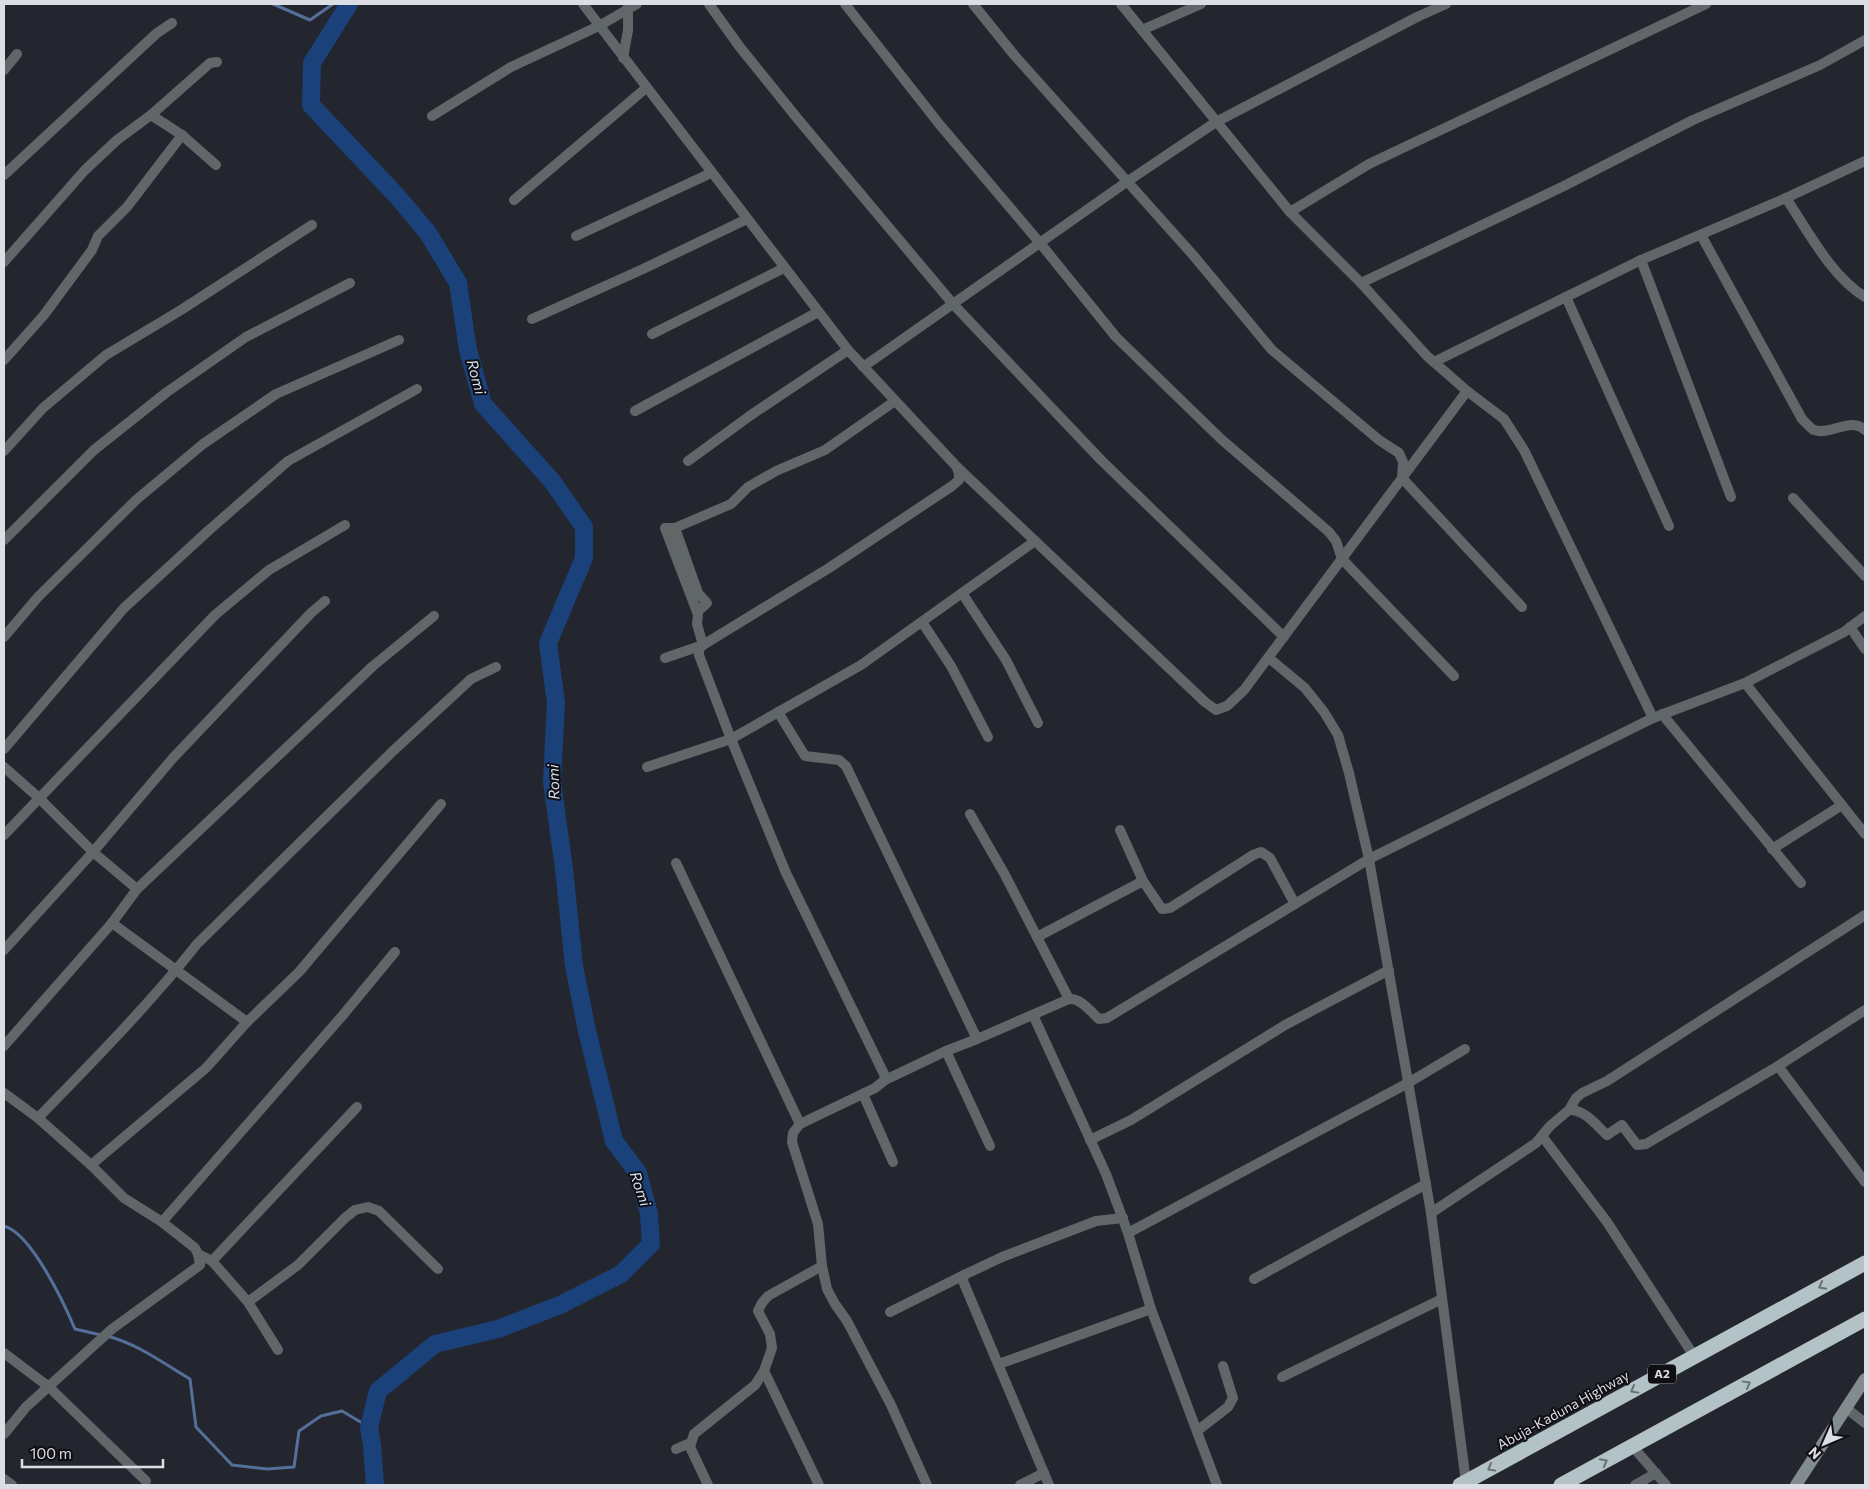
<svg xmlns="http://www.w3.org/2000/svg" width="1869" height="1489" font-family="Commissioner,sans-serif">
<rect width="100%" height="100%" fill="#24262f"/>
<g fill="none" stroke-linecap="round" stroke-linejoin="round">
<g stroke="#54709a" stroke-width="3">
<path d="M273,4L310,20L333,4"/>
<path d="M4,1226C31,1233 64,1303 75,1329L101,1335"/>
<path d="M107,1336C138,1344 163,1363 190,1379L196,1427L232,1465L267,1469L294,1467L299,1431L321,1416L342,1411L369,1427"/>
</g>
<path stroke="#1a417a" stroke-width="18" d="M349,4L312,63L311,105L397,196L428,233L458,283L468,350L483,404L552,481L584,527V558L548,643L556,703L552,782L564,869L574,966L587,1031L614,1141L638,1173L649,1214L651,1244L621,1274L560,1305L498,1329L435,1344L378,1391L369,1427L372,1445L375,1485"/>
<g stroke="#616769" stroke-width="10">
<path d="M583,4L848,350L957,467L1205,702L1216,710L1227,706L1244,690L1467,391"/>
<path d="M709,4L739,46L797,118L953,304L1101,460L1284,637"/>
<path d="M845,4L940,125L1040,243L1116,337L1221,439L1329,532L1336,541L1342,559L1454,676"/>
<path d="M973,4L1015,56L1193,255L1272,350L1379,440L1399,453L1403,462L1402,478L1522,607"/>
<path d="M1121,4L1290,212L1361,283L1427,356L1467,391L1504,419L1524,450L1653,718"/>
<path d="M1142,30L1201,4"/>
<path d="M623,58L628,30V4"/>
<path d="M4,70L17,54"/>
<path d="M151,115L182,135L216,165"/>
<path d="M432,116L511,67L599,26L637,4"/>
<path d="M4,175L157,33L172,23"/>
<path d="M1786,198C1808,231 1831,276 1865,297"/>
<path d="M514,200L646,88"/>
<path d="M1290,212L1369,164L1706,4"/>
<path d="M1701,235L1802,419C1806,423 1810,428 1814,430C1831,436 1850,416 1865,430"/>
<path d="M576,236L711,173"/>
<path d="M1641,260L1731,497"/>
<path d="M4,262L85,170L117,140L151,115L210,63L217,62"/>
<path d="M1361,283L1564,186L1693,120L1820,65L1865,40"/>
<path d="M1566,297L1669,526"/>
<path d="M532,319L643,269L747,219"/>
<path d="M652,334L784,268"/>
<path d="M4,360L44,315L92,250L98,236L127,207L182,135"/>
<path d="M1434,362L1641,260L1786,198L1865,161"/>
<path d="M863,367L1128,181L1216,122L1417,17L1446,4"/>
<path d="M635,411L818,312"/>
<path d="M4,451L43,408L106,355L181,310L312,225"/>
<path d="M688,461L751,415L848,350"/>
<path d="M1793,498L1865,576"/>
<path d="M675,528L698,593L707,603L697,612L698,615L697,624L703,645"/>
<path d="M4,540L94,450L167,392L246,337L350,283"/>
<path d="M962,593L1006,660L1038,723"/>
<path d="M697,612L665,528H675L731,504L748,487L776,471L825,450L895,401"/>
<path d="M922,622L951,666L988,737"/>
<path d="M1850,627L1865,649"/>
<path d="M4,637L38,597L136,500L203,444L276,394L399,340"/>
<path d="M703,645L699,649V655L731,739L786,873L884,1074L885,1080"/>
<path d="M665,658L703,645L829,568L952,486L959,480V474L957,468"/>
<path d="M1269,658L1305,688L1324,712L1338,735L1349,773L1369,859L1431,1213L1466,1482"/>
<path d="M1745,683L1865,834"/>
<path d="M778,712L805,756L839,760L846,766L977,1039"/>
<path d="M1662,714L1801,883"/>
<path d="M4,749L124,608L208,531L288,461L417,389"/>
<path d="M4,767L39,798L93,852L137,889"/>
<path d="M647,767L731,739L861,665L1035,541"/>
<path d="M970,814L1005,875L1069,999"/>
<path d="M1120,830L1143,881L1162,909L1170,908L1253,855L1261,852L1270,858L1295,904"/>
<path d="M4,835L215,615L269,570L345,525"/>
<path d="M1772,849L1842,805"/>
<path d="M676,863L800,1124"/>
<path d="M112,923L247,1022"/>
<path d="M1037,937L1143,881"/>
<path d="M4,950L93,852L173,758L311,613L325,601"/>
<path d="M1033,1015L1106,1174L1128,1233L1151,1309L1217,1485"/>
<path d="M4,1046L112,923L137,889L373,666L434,616"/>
<path d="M946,1051L990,1146"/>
<path d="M1778,1066L1865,1182"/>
<path d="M4,1093L38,1118L91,1165L124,1198L162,1222L195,1248L198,1254L212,1261L248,1302L278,1350"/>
<path d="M863,1094L893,1162"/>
<path d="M1569,1110C1584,1109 1596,1125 1607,1135L1622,1125L1637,1145L1646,1144L1778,1066L1865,1010"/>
<path d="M38,1118C92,1062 148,1006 197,944L393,751L471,679L496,667"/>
<path d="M1542,1136L1607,1222L1694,1356"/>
<path d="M1090,1140L1131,1120L1285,1025L1389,970"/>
<path d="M91,1165L206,1068L247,1022L299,972L441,804"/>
<path d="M1431,1213L1536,1143L1550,1126L1569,1110L1576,1098L1582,1093L1607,1081L1865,915"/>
<path d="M162,1222L343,1015L395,952"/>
<path d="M1128,1233L1408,1083L1465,1049"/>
<path d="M212,1261L357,1107"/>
<path d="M1254,1279L1426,1184"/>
<path d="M248,1302L298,1265L345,1218L355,1210L368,1207L379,1211L438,1269"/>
<path d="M890,1312L964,1275"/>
<path d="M4,1353L49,1387L146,1481"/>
<path d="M999,1364L1151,1309"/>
<path d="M764,1371L819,1485"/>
<path d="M1282,1377L1442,1299"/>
<path d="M1846,1408L1865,1423"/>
<path d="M1197,1431L1228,1407L1233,1398L1223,1366"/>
<path d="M4,1434L26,1407L112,1329L200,1265L198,1254"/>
<path d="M1633,1447L1666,1485"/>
<path d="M676,1449L690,1443"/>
<path d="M4,1479L12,1485"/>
<path d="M708,1485L690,1447L694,1434L755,1385L764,1371L772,1348L770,1334L758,1311L762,1303L768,1296L822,1266"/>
<path d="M927,1485L891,1405L847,1321L835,1304L827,1289L822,1266L818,1224L792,1142L793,1133L800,1124L875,1088L885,1080L946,1051L977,1039L1069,999C1081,998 1090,1011 1099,1019L1107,1018L1369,859L1653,718L1745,683L1844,632L1865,616"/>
<path d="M1020,1485L1044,1473"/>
<path d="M1049,1485L963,1281L964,1275L1002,1257L1096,1221L1123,1218"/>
<path d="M1635,1485L1656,1473"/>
</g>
<path stroke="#828c8f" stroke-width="12" d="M1796,1485L1865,1379"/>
<g stroke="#b3c2c6" stroke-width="15">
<path d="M1460,1485L1865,1263"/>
<path d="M1561,1485L1865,1319"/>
</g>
</g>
<defs><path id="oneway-chevron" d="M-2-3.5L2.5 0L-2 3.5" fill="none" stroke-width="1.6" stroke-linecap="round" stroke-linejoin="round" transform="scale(1.25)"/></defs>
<g stroke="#697175">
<use href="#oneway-chevron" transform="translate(1822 1286) rotate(152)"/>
<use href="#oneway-chevron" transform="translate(1747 1384) rotate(-29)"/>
<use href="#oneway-chevron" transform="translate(1634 1390) rotate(151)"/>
<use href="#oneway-chevron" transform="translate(1604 1462) rotate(-28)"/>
<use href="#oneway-chevron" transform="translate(1491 1468) rotate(151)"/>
</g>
<g text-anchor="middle" stroke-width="4" stroke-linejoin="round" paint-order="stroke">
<rect fill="#0f0f13" stroke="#9fa0a6" stroke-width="1" x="1648" y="1364.5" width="28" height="19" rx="4"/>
<g font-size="12" font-weight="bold" fill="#dddee5">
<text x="1662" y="1378">A2</text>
</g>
<g font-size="14" fill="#dddee5" stroke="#0f0f13">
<text transform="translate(1563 1410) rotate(-29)" y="5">Abuja-Kaduna Highway</text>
</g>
<g font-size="15" font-style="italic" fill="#d3dff1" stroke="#0f0f13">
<text transform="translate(476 377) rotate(75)" y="5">Romi</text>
<text transform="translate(554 782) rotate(-92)" y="5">Romi</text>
<text transform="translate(640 1189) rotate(71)" y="5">Romi</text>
</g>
</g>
<rect width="1869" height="1489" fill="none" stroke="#dddee5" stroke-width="10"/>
<g transform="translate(1824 1444) rotate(225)" stroke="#0f0f13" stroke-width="4" paint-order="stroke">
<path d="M0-4L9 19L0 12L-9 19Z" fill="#dddee5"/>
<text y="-8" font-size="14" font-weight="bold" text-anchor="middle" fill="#dddee5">N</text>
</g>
<path d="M22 1459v8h141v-8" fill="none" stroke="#dddee5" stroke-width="2.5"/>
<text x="30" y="1459" font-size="15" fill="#dddee5" stroke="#0f0f13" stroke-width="4" paint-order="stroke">100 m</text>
</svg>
